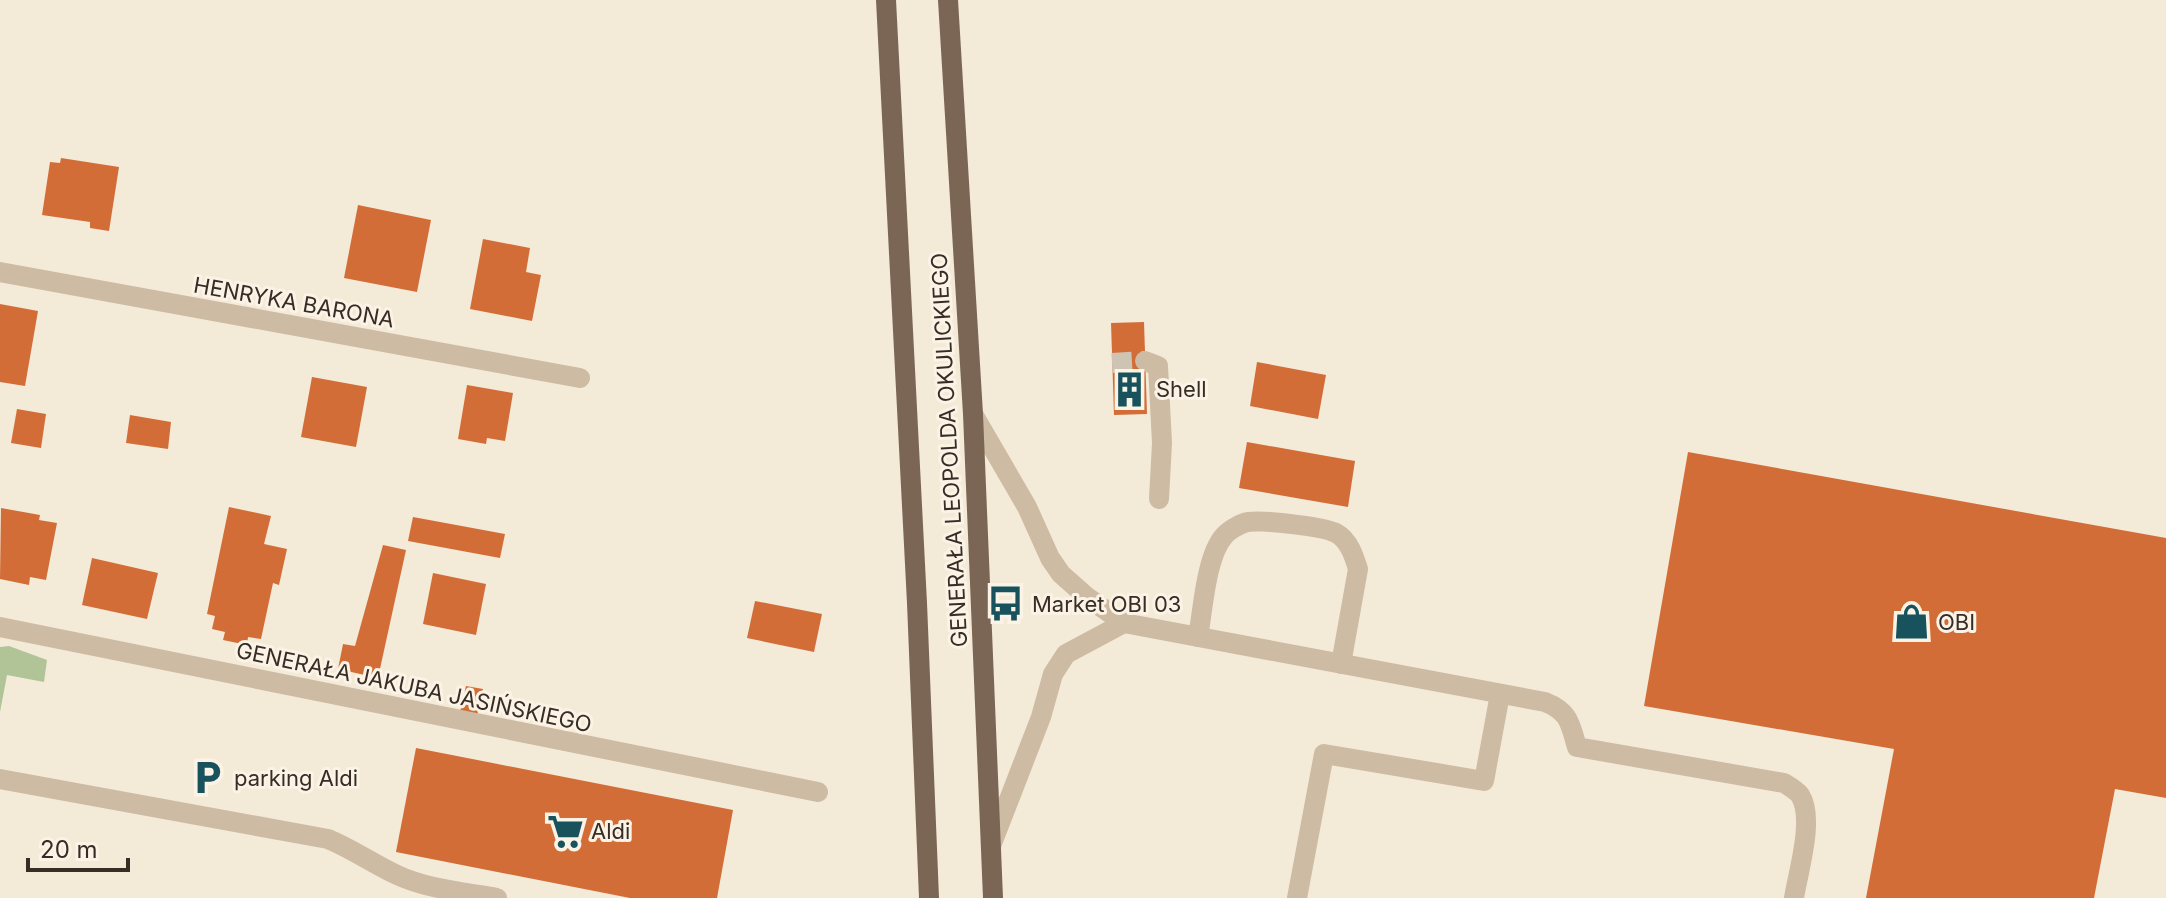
<svg xmlns="http://www.w3.org/2000/svg" width="2166" height="898" font-family="Inter,sans-serif">
<rect width="100%" height="100%" fill="#f4ead8"/>
<path fill="#b1c497" d="M9,646L47,660L44,682L7,675L0,712V647Z"/>
<g fill="#d36d38">
<path d="M61,158L119,167L109,231L90,228V222L42,215L50,162L60,163Z"/>
<path d="M358,205L431,220L417,292L344,278Z"/>
<path d="M483,239L530,248L526,272L541,275L532,321L470,309Z"/>
<path d="M0,304L38,311L25,386L0,382Z"/>
<path d="M1144,322L1147,414L1114,415L1111,323Z"/>
<path d="M1257,362L1326,375L1318,419L1250,406Z"/>
<path d="M312,377L367,387L356,447L301,437Z"/>
<path d="M467,385L513,393L505,441L487,438L486,444L458,439Z"/>
<path d="M17,409L46,414L41,448L11,443Z"/>
<path d="M130,415L171,422L168,449L126,443Z"/>
<path d="M1247,442L1355,461L1348,507L1239,488Z"/>
<path d="M1688,452L2166,538V798L2115,789L2094,898H1866L1894,749L1644,706Z"/>
<path d="M229,507L271,516L264,544L287,549L279,585L273,583L261,639L248,637L247,645L223,640L225,632L212,629L215,616L207,614Z"/>
<path d="M1,508L40,515L39,520L57,523L46,580L30,577L29,585L0,579Z"/>
<path d="M413,517L505,534L500,558L408,541Z"/>
<path d="M383,545L406,550L378,678L338,669L343,644L355,646Z"/>
<path d="M92,558L158,573L147,619L82,605Z"/>
<path d="M433,573L486,584L476,635L423,624Z"/>
<path d="M755,601L822,614L814,652L747,638Z"/>
<path d="M466,686L483,689L477,716L460,712Z"/>
<path d="M416,748L733,810L717,898H630L396,852Z"/>
</g>
<g fill="none" stroke-linecap="round" stroke-linejoin="round">
<path stroke="#cec4b4" stroke-width="20" stroke-dasharray="20 10" stroke-linecap="butt" d="M1112,363L1145,361"/>
<g stroke="#cdbba3" stroke-width="20">
<path d="M0,272L580,378"/>
<path d="M1145,361L1158,366L1162,443L1159,499"/>
<path d="M973,414L1027,507L1050,558L1061,574L1087,597L1124,623L1545,702C1570,712 1570,724 1577,747L1784,783C1789,786 1796,790 1800,795C1815,818 1798,872 1794,898"/>
<path d="M0,627L818,792"/>
<path d="M1198,637C1203,610 1206,556 1224,536C1228,531 1238,525 1244,523C1256,518 1324,527 1336,533C1349,540 1354,556 1358,569L1341,664"/>
<path d="M0,779L328,839C352,849 372,863 395,874C426,889 463,892 497,898"/>
<path d="M991,846L1041,717L1053,674L1066,654L1124,623"/>
<path d="M1297,898L1324,754L1484,781L1500,694"/>
</g>
<g stroke="#7b6655" stroke-width="20">
<path d="M886,0L917,603L929,898"/>
<path d="M948,0L973,414L993,898"/>
</g>
</g>
<defs>
<symbol id="building-bare" viewBox="-9 -9 18 18"><path d="M-4-6H4V6H1V3H-1V6H-4ZM-2.5-4.3h1.7v1.8h-1.7ZM.8-4.3h1.7v1.8H.8ZM-2.5-1h1.7V.8h-1.7ZM.8-1h1.7V.8H.8Z" fill="#17525d" stroke="#fbf3e5" stroke-width="2.5" paint-order="stroke"/></symbol>
<symbol id="bus-bare" viewBox="-9 -9 18 18"><path d="M-5-6H5V4H4V6H2V4H-2V6H-4V4H-5ZM-3.5-4V0h7V-4ZM-3.5 1.2v1.5H-2V1.2ZM2 1.2v1.5H3.5V1.2Z" fill="#17525d" stroke="#fbf3e5" stroke-width="2.5" paint-order="stroke"/></symbol>
<symbol id="shop-bare" viewBox="-9 -9 18 18"><path d="M-5-2.5h2.3a2.7 3.5 0 0 1 5.4 0H5L5.5 6h-11ZM-1.5-2.5h3a1.5 2.3 0 0 0-3 0Z" fill="#17525d" stroke="#fbf3e5" stroke-width="2.5" paint-order="stroke"/></symbol>
<symbol id="parking-bare" viewBox="-9 -9 18 18"><path d="M-3.5-5.5H1a3.5 3.5 0 0 1 0 7H-1V5.5H-3.5ZM-1-3.4V-.6H.8a1.4 1.4 0 0 0 0-2.8Z" fill="#17525d" stroke="#fbf3e5" stroke-width="2.5" paint-order="stroke"/></symbol>
<symbol id="supermarket-bare" viewBox="-9 -9 18 18"><path d="M-6-5.5h2.5l.6 2H6L4.5 2H-2.5L-4.4-4H-6ZM-1.5 3.2a1.3 1.3 0 1 0 .1 0ZM3 3.2a1.3 1.3 0 1 0 .1 0Z" fill="#17525d" stroke="#fbf3e5" stroke-width="2.5" paint-order="stroke"/></symbol>
</defs>
<g fill-rule="evenodd">
<use href="#building-bare" x="1104" y="364" width="51" height="51"/>
<use href="#bus-bare" x="980" y="578" width="51" height="51"/>
<use href="#shop-bare" x="1886" y="596" width="51" height="51"/>
<use href="#parking-bare" x="182" y="752" width="51" height="51"/>
<use href="#supermarket-bare" x="540" y="806" width="51" height="51"/>
</g>
<g text-anchor="middle" stroke-width="6" stroke-linejoin="round" paint-order="stroke">
<g font-size="22" fill="#372d26" stroke="#fbf3e5">
<text transform="translate(294 302) rotate(10)" y="8">HENRYKA BARONA</text>
<text transform="translate(949 450) rotate(-93)" y="8">GENERAŁA LEOPOLDA OKULICKIEGO</text>
<text transform="translate(414 687) rotate(12)" y="8">GENERAŁA JAKUBA JASIŃSKIEGO</text>
</g>
<g font-size="22" fill="#372d26" stroke="#fbf3e5" text-anchor="start">
<text x="1156" y="397">Shell</text>
<text x="1032" y="612">Market OBI 03</text>
<text x="1938" y="630">OBI</text>
<text x="234" y="786">parking Aldi</text>
<text x="591" y="839">Aldi</text>
</g>
</g>
<path d="M28 858v12h100v-12" fill="none" stroke="#372d26" stroke-width="4"/>
<text x="40" y="858" font-size="24" fill="#372d26" stroke="#fbf3e5" stroke-width="6" paint-order="stroke">20 m</text>
</svg>
